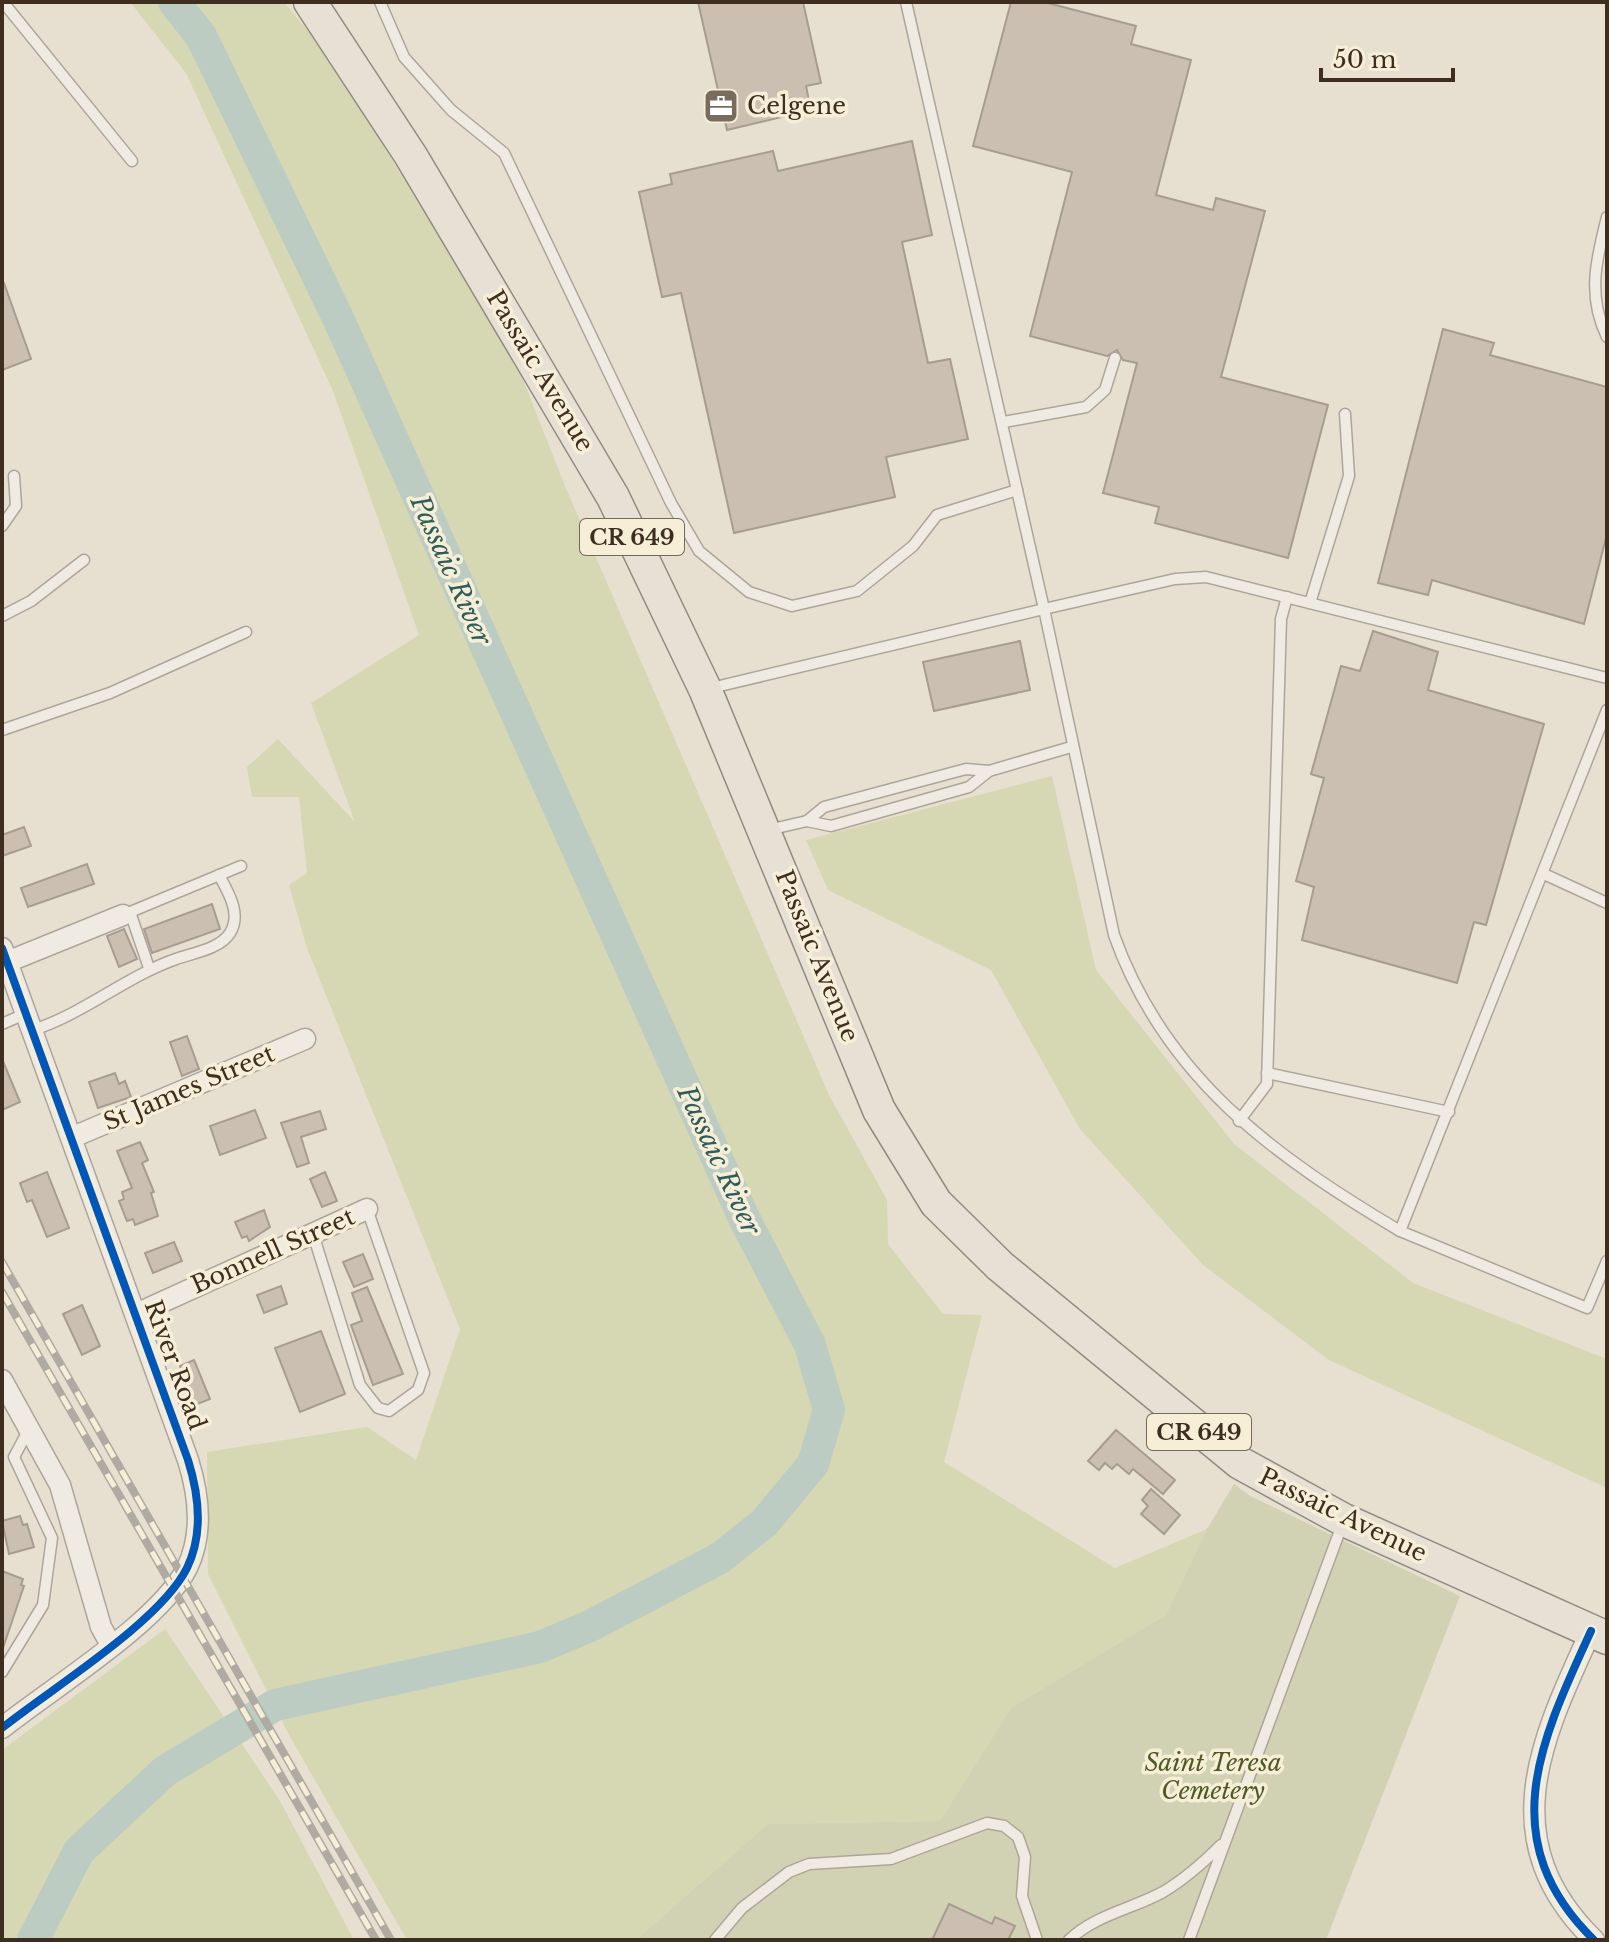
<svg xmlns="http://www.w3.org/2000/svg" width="1609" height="1942" font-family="'Libre Baskerville',serif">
<rect width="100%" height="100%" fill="#e7e0d1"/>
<g fill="#d6d7b3">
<path d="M130,2H284L323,49L513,354L565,486L829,1095L887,1200L888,1244L943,1314L982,1315L944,1462L1115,1568L1207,1529L1166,1615L1011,1708L940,1821L768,1824L636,1940H407L289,1735L208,1574L207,1452L367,1427L416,1460L460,1329L307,948L289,885L307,873L299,797H252L247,767L278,739L355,822L311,703L419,635L333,391L186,73Z"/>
<path d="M1052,776L1096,970L1234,1144L1413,1283L1607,1359V1488L1329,1360L1203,1265L1080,1129L991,970L828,890L806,840Z"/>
<path d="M165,1629L280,1801L354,1940H2V1750Z"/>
</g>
<path fill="#d1d1b3" d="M1234,1484L1250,1496L1460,1596L1326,1940H636L768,1824L940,1821L1011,1708L1166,1615L1207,1529Z"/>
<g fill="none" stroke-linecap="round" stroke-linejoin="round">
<path stroke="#bcccc2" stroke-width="32" d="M33,1940L79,1851L165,1771L275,1705L540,1647L590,1626L720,1558L764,1523L813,1464L829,1410L810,1345L744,1218L337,316L201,36L174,2"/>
</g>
<g fill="#cbbfb2" stroke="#a89c90" stroke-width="2">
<path d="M698,2H803L821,83L806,86L811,110L727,130Z"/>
<path d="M1011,2H1044L1136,26L1131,44L1191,60L1156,195L1213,210L1216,198L1265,211L1221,377L1328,405L1288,558L1155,523L1159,507L1103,493L1137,363L1123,360L1117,350L1107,356L1030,336L1072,172L973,146Z"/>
<path d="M912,141L932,235L902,242L928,363L950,359L968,439L886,457L895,497L734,533L681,293L662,297L639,192L672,184L670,174L773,151L778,171Z"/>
<path d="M4,283L31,359L2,370V284Z"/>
<path d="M1443,329L1494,343L1490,355L1607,387V534L1584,624L1432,580L1428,595L1378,583Z"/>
<path d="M1373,631L1438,652L1428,690L1544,724L1486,925L1474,922L1457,983L1302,940L1314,887L1296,881L1324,778L1311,774L1341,666L1360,671Z"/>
<path d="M1020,641L1030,690L934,711L923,662Z"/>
<path d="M24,827L31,846L2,856V835Z"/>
<path d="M87,864L94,884L28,907L21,888Z"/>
<path d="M212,904L220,929L152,953L144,929Z"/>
<path d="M124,929L137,959L119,967L107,936Z"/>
<path d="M187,1036L199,1069L182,1076L170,1042Z"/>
<path d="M2,1059L20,1102L2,1110Z"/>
<path d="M115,1073L119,1084L125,1081L131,1097L98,1108L89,1082Z"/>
<path d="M255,1110L266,1138L220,1155L210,1126Z"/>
<path d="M320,1111L326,1129L301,1137L309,1163L297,1167L281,1123Z"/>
<path d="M140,1142L148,1160L142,1163L154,1192L151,1193L158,1216L135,1225L133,1219L127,1221L119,1201L124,1199L122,1192L132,1188L117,1151Z"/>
<path d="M47,1172L69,1228L47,1237L32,1200L27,1202L20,1183Z"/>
<path d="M325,1172L337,1201L322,1207L310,1179Z"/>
<path d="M264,1210L270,1227L249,1241L247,1236L242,1238L235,1222Z"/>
<path d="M174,1242L182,1261L153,1273L145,1253Z"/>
<path d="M363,1254L373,1279L354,1287L343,1262Z"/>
<path d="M281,1286L287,1304L264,1313L257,1295Z"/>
<path d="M367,1287L403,1374L373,1385L351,1325L362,1321L352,1293Z"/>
<path d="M82,1305L100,1346L82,1355L63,1314Z"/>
<path d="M321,1331L345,1394L300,1412L275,1348Z"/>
<path d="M194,1360L210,1399L195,1405L180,1366Z"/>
<path d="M1116,1430L1175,1480L1163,1494L1133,1469L1129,1474L1117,1464L1112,1469L1105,1463L1099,1470L1088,1461Z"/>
<path d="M1151,1489L1180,1515L1164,1534L1141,1514L1148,1506L1142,1500Z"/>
<path d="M20,1516L23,1525L27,1524L34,1547L9,1554L2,1521Z"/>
<path d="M2,1571L23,1579L21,1585L24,1586L3,1648Z"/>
<path d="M949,1904L992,1924L995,1917L1015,1926L1008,1940H932Z"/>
</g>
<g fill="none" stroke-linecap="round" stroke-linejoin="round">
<defs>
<g id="service">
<path d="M3,2L132,161"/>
<path d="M380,2L404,57L451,110L504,153L671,503L699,551L749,592L792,606L857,591L913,546L937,515L1017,490"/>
<path d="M1607,217C1596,260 1587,296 1607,337"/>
<path d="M1004,422L1086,407L1105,390L1115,358"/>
<path d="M2,526L16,506L14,476"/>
<path d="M1310,603L1349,476L1345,414"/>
<path d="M2,616L31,601L84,560"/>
<path d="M1607,678L1206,577L1175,579L1044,609L1114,935C1165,1078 1274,1156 1400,1231L1607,710"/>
<path d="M707,689L1044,609L906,2"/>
<path d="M2,730L110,693L246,632"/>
<path d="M807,821L824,807L966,769L989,771L1071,747"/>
<path d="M768,830L807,821L831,826L969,787L989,771"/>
<path d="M1544,874L1607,903"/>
<path d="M130,912L149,968"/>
<path d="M123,915L241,866"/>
<path d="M2,1024L27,1013"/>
<path d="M33,1030C85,1013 125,977 176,959C193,953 220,949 230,933C242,914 228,892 219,875"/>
<path d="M1267,1073L1449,1112"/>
<path d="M1239,1121L1267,1084L1281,619L1287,597"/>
<path d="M1400,1231L1587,1308L1607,1261"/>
<path d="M313,1234L360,1385L378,1408L389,1411L418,1390L424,1373L367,1209"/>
<path d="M2,1672L43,1605L52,1538L14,1457L29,1429"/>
<path d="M715,1940L742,1908L789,1872L809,1864L891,1859L987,1823L1004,1826L1018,1837L1025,1857L1022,1896L1037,1940"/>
<path d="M1069,1940C1095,1915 1132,1909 1163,1892C1185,1879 1203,1863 1221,1845"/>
<path d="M1189,1940L1342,1525"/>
</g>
<g id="minor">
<path d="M2,948L188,1460C199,1495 204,1533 187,1568C160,1622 52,1688 2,1728"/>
<path d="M7,962L123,915"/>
<path d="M73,1137L305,1039"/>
<path d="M136,1314L367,1209"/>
<path d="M2,1380L60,1485L101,1627L111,1645"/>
<path d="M1591,1631C1541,1740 1492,1840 1594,1940"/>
</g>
<path id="primary" d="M310,2L411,156L613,497L705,689L879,1110L936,1203L1000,1266L1240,1463L1344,1520L1607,1638"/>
</defs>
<use href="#service" stroke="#ada599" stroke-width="13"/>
<use href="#minor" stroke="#ada599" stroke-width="23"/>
<use href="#primary" stroke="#928b80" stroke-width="35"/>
<use href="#service" stroke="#efebe3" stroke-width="10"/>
<use href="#minor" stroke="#efebe3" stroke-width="20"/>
<use href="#primary" stroke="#e6e1d4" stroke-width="32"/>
<defs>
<g id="rail">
<path d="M2,1262L391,1940"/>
<path d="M2,1292L376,1940"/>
</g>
</defs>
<use href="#rail" stroke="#afaaa2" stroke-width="8"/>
<use href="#rail" stroke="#f7eed8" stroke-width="5" stroke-dasharray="15" stroke-linecap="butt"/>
<defs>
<g id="cycleway">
<path d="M2,948L188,1460C199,1495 204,1533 187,1568C160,1622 52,1688 2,1728"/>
<path d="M1591,1631C1541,1740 1492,1840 1594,1940"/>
</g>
</defs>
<use href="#cycleway" stroke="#f7eed8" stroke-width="13"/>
<use href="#cycleway" stroke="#0057b8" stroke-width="8"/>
</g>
<defs>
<symbol id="office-square" viewBox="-11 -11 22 22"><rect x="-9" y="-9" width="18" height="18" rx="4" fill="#786c5e" stroke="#f7eed8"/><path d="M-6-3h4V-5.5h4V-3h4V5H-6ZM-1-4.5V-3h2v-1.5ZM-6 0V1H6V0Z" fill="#fff"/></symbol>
</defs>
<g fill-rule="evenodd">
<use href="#office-square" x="701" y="86" width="40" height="40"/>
</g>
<g text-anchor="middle" stroke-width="7" stroke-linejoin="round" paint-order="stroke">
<g fill="#f7eed8" stroke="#756857" stroke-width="2">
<rect x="580" y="519" width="104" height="36" rx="6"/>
<rect x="1147" y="1414" width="104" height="36" rx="6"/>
</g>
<g font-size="22" font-weight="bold" fill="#3d2e20">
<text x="632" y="545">CR 649</text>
<text x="1199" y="1440">CR 649</text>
</g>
<g font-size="24" fill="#3d2e20" stroke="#f7eed8" text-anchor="start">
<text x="747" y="114">Celgene</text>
</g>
<g font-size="24" fill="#3d2e20" stroke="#f7eed8">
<text transform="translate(540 371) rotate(59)" y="8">Passaic Avenue</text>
<text transform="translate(817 956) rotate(68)" y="8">Passaic Avenue</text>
<text transform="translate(189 1088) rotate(-23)" y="8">St James Street</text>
<text transform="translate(273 1251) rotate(-24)" y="8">Bonnell Street</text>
<text transform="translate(175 1365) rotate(70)" y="8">River Road</text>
<text transform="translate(1343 1515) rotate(26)" y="8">Passaic Avenue</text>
</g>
<g font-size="24" font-style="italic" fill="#4d5a26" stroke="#f7eed8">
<text x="1213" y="1771">Saint Teresa<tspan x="1213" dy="28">Cemetery</tspan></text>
</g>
<g font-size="26" font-style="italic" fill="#2f5d5a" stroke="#f7eed8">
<text transform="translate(451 570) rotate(66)" y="9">Passaic River</text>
<text transform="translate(719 1160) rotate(65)" y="9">Passaic River</text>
</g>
</g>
<rect width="1609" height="1942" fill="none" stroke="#3d2e20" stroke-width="8"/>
<path d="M1321 68v12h132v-12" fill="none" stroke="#3d2e20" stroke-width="4"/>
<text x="1333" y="68" font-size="24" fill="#3d2e20" stroke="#f7eed8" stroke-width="6" paint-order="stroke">50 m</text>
</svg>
